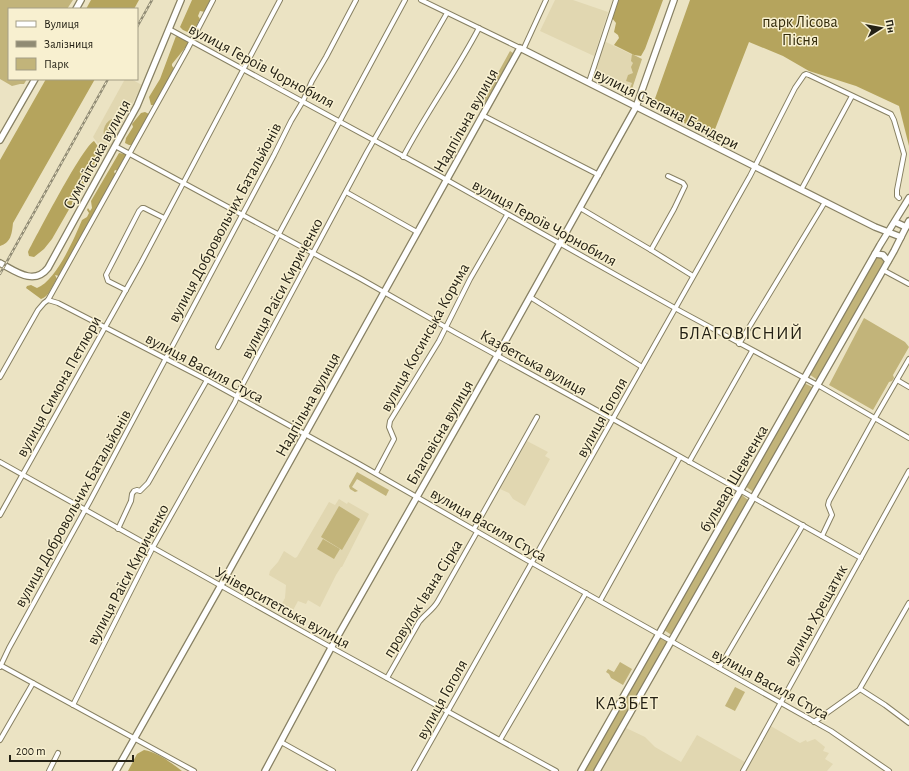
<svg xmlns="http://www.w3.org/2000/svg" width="909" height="771" font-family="'Alegreya Sans',sans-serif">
<rect width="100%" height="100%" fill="#ebe3c3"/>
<g fill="#e1d7b1">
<path d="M555,0H573L608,12L594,56L540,31Z"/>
<path d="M604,41L641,59L631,88L623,90L593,77Z"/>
<path d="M125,79H131L142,85L107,153L99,145L93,137Z"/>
<path d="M527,441L548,452L545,456L550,459L525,506L513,499L509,493L500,489Z"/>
<path d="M339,499L347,504L348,502L369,514L342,567H341L336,575L320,607L308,600L306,604L298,601L291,614L280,607L285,598L286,585L269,575L270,571L278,562L284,551L295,558L297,557L329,502L335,505Z"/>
<path d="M769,725L800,743L806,740L807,742L815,739L825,747L823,751L829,753L825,759L833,764L827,771H745Z"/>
<path d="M624,727L645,737L655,747L681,762L697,735L745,762L741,771H599Z"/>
</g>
<g fill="#c2b47a">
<path d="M0,0H73L67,9H9V79H27L24,84H20L12,86L0,79Z"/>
<path d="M510,51L513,53V54L486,102L484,101L483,103L482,102Z"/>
<path d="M632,54L642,59L632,89L623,91L621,89L630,88L632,83L626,81L628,75L633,73L631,67L633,63L631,61Z"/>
<path d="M112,119L117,121L118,126L111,140L107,142C101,134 103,123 112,119Z"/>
<path d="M878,256L882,257L884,261L883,264L818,379H816L809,374L875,260Z"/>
<path d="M864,318L905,342L909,347L893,375L894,378L892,381L889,382L873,410L829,385Z"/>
<path d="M804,384H806L812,387V390L754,490L752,491L745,486Z"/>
<path d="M357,472L389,490L386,496L357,479L352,487L358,491L355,492L350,489L349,486Z"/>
<path d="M742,495L748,500V502L672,634H670L664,630L740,496Z"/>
<path d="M339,506L360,519L342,550L321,537Z"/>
<path d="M323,539L340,549L334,559L317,549Z"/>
<path d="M659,638L666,641V645L594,771H583Z"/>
<path d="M620,662L632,669L623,685L611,678L609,674L606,672L608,669L614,672Z"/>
<path d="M735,687L745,692L735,711L725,706Z"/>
</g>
<g fill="#b5a45d">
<path d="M91,0H139L134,9H86Z"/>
<path d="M192,0H211L205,12L200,11L198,16L200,19L192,34L183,30L180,27Z"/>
<path d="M617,0H663L645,49L641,56L634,55L614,45L619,38L618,35L614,32L616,23L612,18Z"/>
<path d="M690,0H909V146L899,106L856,86L809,71L783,56L749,42L712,137L652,107Z"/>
<path d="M176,36L187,41L189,43L172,64V66L174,68L171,76L154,105H151L149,97L160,79Z"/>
<path d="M46,79H95L13,223C12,233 11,243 0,246V160Z"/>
<path d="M145,112L149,114L134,142L132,145H129L125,143L126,138L133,127L132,124L141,113Z"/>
<path d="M94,141L102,152L52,239L44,249L34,257L29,256L28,252C37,235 83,146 94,141Z"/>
<path d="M119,153L125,154L127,155L118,171L115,170L114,172L116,175L59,276L55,275L57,279C52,285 49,297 41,299L26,288L27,286L31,285L37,288C56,281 74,239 82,220L87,217L89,213L87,210L88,208L90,211L92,208L91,201Z"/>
<path d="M144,750C158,752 171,763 182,771H128L137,754Z"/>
</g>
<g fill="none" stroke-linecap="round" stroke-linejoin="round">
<defs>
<g id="minor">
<path d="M421,0L520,48"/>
<path d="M169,29L438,175L682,312L821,387L909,438"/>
<path d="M523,50L546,0"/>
<path d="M589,82L616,0"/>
<path d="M482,115L599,175"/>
<path d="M115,146L361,279L456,333L620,423L861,558"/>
<path d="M403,157C426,113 456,72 479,28"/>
<path d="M801,190L852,96"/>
<path d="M346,192L417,232"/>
<path d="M580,208L651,250L674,209L685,186L683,183L668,176"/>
<path d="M651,250L693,276"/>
<path d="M883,270L909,284"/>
<path d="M126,290L108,281L106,275L139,211L142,208H144L164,218"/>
<path d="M530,297L642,367"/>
<path d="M48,300L58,303L207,380L359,464L525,559L831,731L889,771"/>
<path d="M739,344L825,202"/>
<path d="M218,347L405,0"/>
<path d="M0,377L38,310L44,303L48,300L187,50L213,0"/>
<path d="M897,380L909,387"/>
<path d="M0,462L325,644L556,771"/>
<path d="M689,462L752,351"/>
<path d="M376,473L394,439L389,427L390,421L439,341L470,279L507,215"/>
<path d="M0,515L141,263L280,0"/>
<path d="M118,529L131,501L132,494L134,491L137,490L140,491L148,483L207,380"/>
<path d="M474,529L537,417"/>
<path d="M822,536L832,515L828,505L829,501L872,423L909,359"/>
<path d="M600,601L680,457"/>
<path d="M0,665L194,771"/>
<path d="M0,667L9,648L90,501L274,155L291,121L303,101L312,81L326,57L356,0"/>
<path d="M719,668L803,525"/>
<path d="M387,678L419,622C425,614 433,610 438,601L477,532"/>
<path d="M860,689L885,705L909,723"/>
<path d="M73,705L152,549L235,402L239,391L367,152L447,13"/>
<path d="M814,722L859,690L909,603"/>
<path d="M0,740L33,683"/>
<path d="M500,740L586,593"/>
<path d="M281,742L333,771"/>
<path d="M49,771L58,753"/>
<path d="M414,771L750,176L795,88L804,75L806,74L809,75L891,114L894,120L904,154L897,190V196L899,198"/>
<path d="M743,771L909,471"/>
</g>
<g id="major">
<path d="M76,9L81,0"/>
<path d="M0,140L35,79"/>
<path d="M895,222L906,227"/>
<path d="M875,254L883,255L888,261"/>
<path d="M0,263C15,271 34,286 48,268L137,106L181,0"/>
<path d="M116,771L225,578L520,48L849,214L875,227L901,237"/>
<path d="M265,771L331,648L497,356L636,107L674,0"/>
<path d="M581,771L880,245L909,198"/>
<path d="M597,771L894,251L909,221"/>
</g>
</defs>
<use href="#minor" stroke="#878063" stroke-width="6"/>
<use href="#major" stroke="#878063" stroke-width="8"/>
<use href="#minor" stroke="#fff" stroke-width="4"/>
<use href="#major" stroke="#fff" stroke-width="5.5"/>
<defs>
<g id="rail">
<path d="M137,27L152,0"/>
<path d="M0,274L108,79"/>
</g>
</defs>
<use href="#rail" stroke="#908b74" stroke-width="2.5"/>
<use href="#rail" stroke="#f8f0d0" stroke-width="1" stroke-dasharray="3" stroke-linecap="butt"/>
</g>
<g text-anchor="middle" stroke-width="3" stroke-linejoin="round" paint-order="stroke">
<g font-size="16" fill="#322a09" stroke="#f8f0d0">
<text x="800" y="27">парк Лісова<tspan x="800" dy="18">Пісня</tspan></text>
</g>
<g font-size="16" fill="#242115" stroke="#f8f0d0">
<text transform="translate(262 65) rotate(28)" y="6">вулиця Героїв Чорнобиля</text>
<text transform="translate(667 108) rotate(27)" y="6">вулиця Степана Бандери</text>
<text transform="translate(465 120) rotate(-61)" y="6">Надпільна вулиця</text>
<text transform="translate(96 154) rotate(-61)" y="6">Сумгаїтська вулиця</text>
<text transform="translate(224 222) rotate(-62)" y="6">вулиця Добровольчих Батальйонів</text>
<text transform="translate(545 222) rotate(29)" y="6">вулиця Героїв Чорнобиля</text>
<text transform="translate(281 288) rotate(-62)" y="6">вулиця Раїси Кириченко</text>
<text transform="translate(424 337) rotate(-61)" y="6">вулиця Косинська Корчма</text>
<text transform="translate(534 362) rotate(29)" y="6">Казбетська вулиця</text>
<text transform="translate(205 367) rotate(28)" y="6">вулиця Василя Стуса</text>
<text transform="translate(58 386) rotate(-61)" y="6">вулиця Симона Петлюри</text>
<text transform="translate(307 404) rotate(-61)" y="6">Надпільна вулиця</text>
<text transform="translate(601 417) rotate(-61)" y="6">вулиця Гоголя</text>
<text transform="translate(439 432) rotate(-60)" y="6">Благовісна вулиця</text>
<text transform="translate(733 478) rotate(-60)" y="6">бульвар Шевченка</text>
<text transform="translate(72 508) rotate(-61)" y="6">вулиця Добровольчих Батальйонів</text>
<text transform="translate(489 524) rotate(30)" y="6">вулиця Василя Стуса</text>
<text transform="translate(127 574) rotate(-62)" y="6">вулиця Раїси Кириченко</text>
<text transform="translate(422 598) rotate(-58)" y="6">провулок Івана Сірка</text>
<text transform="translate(283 607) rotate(29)" y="6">Університетська вулиця</text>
<text transform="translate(815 615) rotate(-61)" y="6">вулиця Хрещатик</text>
<text transform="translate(771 683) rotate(29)" y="6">вулиця Василя Стуса</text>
<text transform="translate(441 699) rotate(-61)" y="6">вулиця Гоголя</text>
</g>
<g font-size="18" letter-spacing="1" fill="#242115" stroke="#f8f0d0">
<text x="741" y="339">БЛАГОВІСНИЙ</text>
<text x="627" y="709">КАЗБЕТ</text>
</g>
</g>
<rect x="8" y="8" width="130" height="72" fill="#f8f0d0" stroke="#a39d85"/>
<rect x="16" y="21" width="20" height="6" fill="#ffffff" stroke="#a39d85"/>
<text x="44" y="28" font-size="12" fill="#242115">Вулиця</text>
<rect x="16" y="41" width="20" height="6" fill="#908b74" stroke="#a39d85"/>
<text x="44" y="48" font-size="12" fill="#242115">Залізниця</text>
<rect x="16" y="58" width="20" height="12" fill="#c2b47a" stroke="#a39d85"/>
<text x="44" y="68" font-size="12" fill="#242115">Парк</text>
<g transform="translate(881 28) rotate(79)" stroke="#f8f0d0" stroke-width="3" paint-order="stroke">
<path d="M0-3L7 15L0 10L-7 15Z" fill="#242115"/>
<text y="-6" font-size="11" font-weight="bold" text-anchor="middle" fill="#242115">Пн</text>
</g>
<path d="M10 755v6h123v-6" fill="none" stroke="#242115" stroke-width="2"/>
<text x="16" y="755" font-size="12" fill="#242115" stroke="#f8f0d0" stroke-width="3" paint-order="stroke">200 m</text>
</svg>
